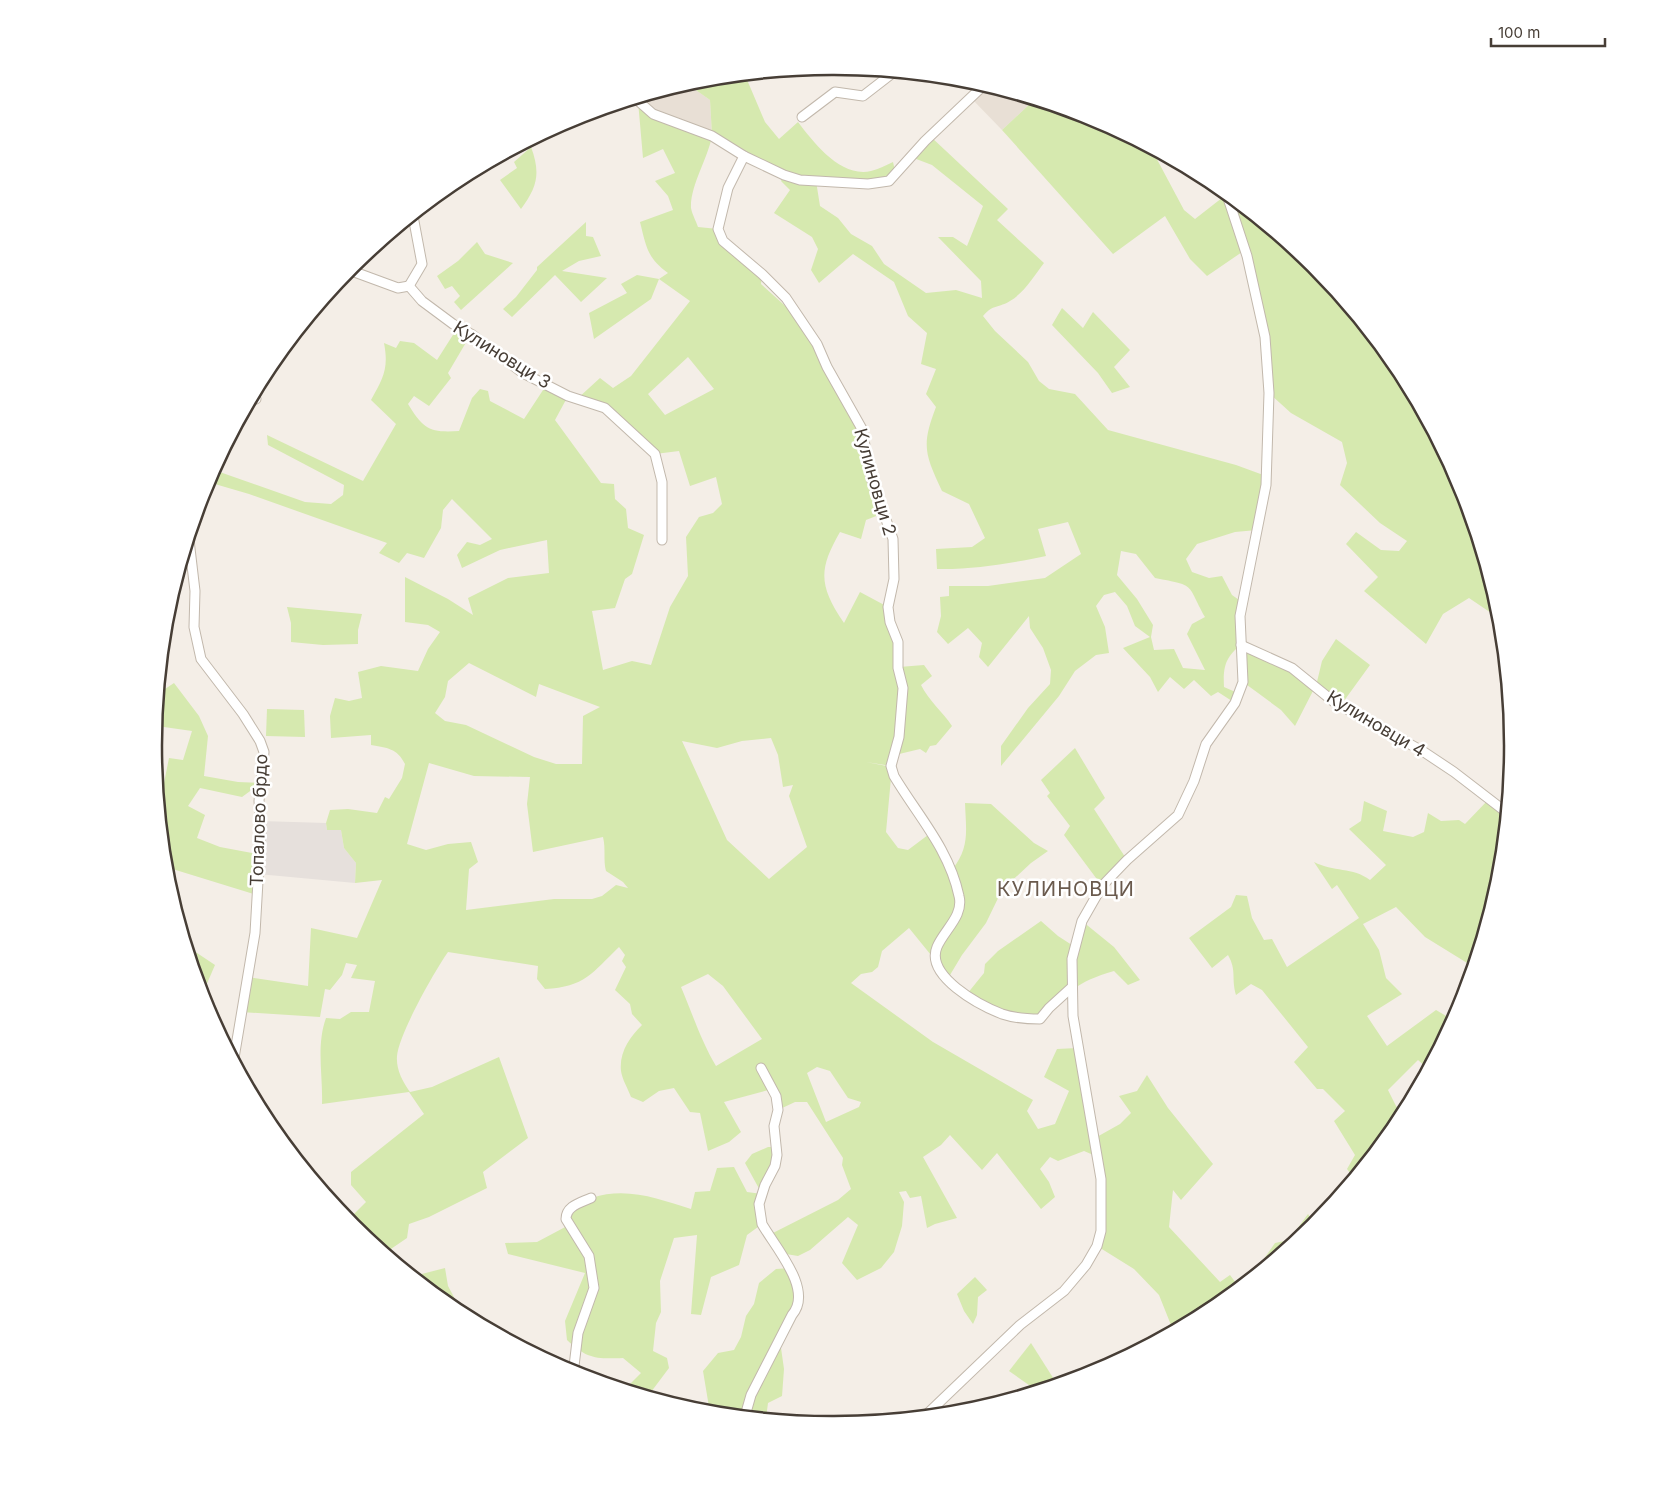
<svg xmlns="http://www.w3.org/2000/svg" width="1666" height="1491" font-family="Inter,sans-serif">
<rect width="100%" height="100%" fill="#f4eee7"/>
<g fill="#e8dfd5">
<path d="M690,83V86L710,100L712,136L669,121L636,99Z"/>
<path d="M984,85L1034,100L1002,130L971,98Z"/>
</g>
<path fill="#e6e0dc" d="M261,821L326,823L327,830H341L344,848L356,863L355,883L258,874Z"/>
<g fill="#d6e9af" fill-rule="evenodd">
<path d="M745,75L765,122L779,139L798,122C814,143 841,178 871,171C879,169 886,165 893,162L896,175L889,181H816L820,206L838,218L851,234L872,246L884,264L926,293L956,290L982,298L981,281L938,237H953L967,246L983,206L932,165L911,157L930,136L1008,209L997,220L1044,263C1034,276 1024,293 1010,301C999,308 993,304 983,316L995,331L1028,362L1039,381L1049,389L1075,394L1108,430L1236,465L1266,476L1257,530L1235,532L1197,544L1186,559L1192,572L1209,578L1222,576L1232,595L1242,602L1241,645L1292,668L1316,686L1322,661L1336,639L1370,665L1341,705L1315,687L1295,726L1281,710L1243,682L1241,645C1225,657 1223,668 1224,687L1240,694L1235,703L1218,692L1211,696L1194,680L1184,689L1170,677L1158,692L1150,677L1123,648L1150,637L1135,626L1127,606L1115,592L1104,595L1096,606L1105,627L1109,653L1096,655L1075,671L1059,696L1001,766V746L1028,708L1050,684L1051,670L1043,648L1030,628L1029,616L988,667L979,657L982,643L968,628L948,644L937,632L941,616L940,597L949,596V586H988L1045,578L1081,554L1068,522L1038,529L1046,556C1013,563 971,570 937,569L936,549L972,547L985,538L969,504L942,491C925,454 921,446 936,407L926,394L936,369L921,364L927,333L908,316L894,282L853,254L819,283L811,270L818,249L812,237L774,213L790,190L781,181L784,175L712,136C708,158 690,186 691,208C692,214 696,221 698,227L718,229L723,241L762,274L761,284L803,322L862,429L884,513L866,520L861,539L840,532C818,570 819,586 844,623L860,592L888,607L899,667L924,665L932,676L921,685C929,701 942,711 952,726L936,745L930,746L926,753L920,749L895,755L891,766L866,762L892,767L886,832L898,848L908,850L932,832L952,870C970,847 966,831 965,803L991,804L1034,843L1048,851L1031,863L1002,890L986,923L962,955L947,980L935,960L909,928L882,951L878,967L872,972L861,974L851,983L933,1042L1033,1100L1027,1111L1038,1129L1055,1124L1069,1091L1044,1077L1057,1049L1077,1048L1095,1138L1120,1124L1131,1113L1119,1096L1137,1091L1147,1075L1168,1108L1213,1164L1181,1200L1173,1190L1169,1227L1220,1282L1230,1275L1239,1287L1210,1310L1173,1330L1159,1295L1134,1269L1097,1246L1098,1157L1084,1151L1058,1161L1050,1157L1040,1169L1049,1182L1055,1197L1041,1209L997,1153L982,1170L950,1135L941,1145L923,1157L957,1218L935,1224L927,1228L921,1196L910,1198L906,1191L899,1192L904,1202L902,1226L894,1252L881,1268L857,1280L842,1263L858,1225L848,1217L810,1250L798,1256L780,1253L769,1235L838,1200L851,1189L842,1165L843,1158L807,1102H795L778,1110L772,1089L724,1102L741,1132L729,1142L708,1151L700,1113L690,1112L674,1088L659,1091L643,1102L631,1097C628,1089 622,1079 621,1071C619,1052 630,1037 642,1025L632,1014L630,1004L615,990L626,967L622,961L625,955L619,947C592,973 585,987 545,989L537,979L538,966L448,952C434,972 399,1034 397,1056C396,1069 402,1081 410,1092L432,1087L499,1057L528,1138L483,1172L487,1188L429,1217L409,1224L407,1238L385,1253L348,1220L366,1202L351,1185V1172L424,1114L409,1092L322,1104C323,1075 316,1046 326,1018L340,1019L351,1012H369L375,981L351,978L357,965L346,963L342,975L330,990L325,989L320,1017L241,1012L248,977L308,986L311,928L357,938L382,880L355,883L356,863L344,848L341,830H327L326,823L330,810L348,809L377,813L385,797L389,799L402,778L405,764C397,748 387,748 371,745V735L331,738L330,716L335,698L349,701L362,698L358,672L381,666L418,671L428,649L440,632L428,625L405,622V577L448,599L473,615L468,598L508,578L549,573L547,540L500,550L462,568L457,555L467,542L480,545L492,539L452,499L443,510L441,528L424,558L407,553L399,563L379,553L387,543L249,494L208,482L214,470L305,502L331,504L343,495L344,485L268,445L267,435L363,481L396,424L371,400C383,378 389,369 384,343L396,348L400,341L414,343L437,360L458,327L471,334L448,373L451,378L429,406L414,396L408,404C423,429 430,433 459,431L472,398L480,389L488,391L490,401L524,419L547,384L568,396L555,420L601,483L614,484L615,499L626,509L628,528L644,535L632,574L625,579L615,608L592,611L603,670L632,661L651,665L670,607L688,576L686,537L699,517L713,513L722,504L716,477L690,486L679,451L655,454L605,408L577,399L600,378L613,388L631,376L690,301L659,279L651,299L594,339L589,313L627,293L621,284L637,275L659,279L668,273C647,258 646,246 640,222L673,210L668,196L655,181L675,173L663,149L643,158L638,101L653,114L712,135L710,100L690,86V83L701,79ZM688,357L714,389L665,415L648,394ZM1121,551L1136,554L1155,578C1197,586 1186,583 1205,617L1192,624L1187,634L1205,670L1183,668L1174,649L1154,650L1151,637L1153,625L1137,599L1117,575ZM469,663L536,697L539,684L600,707L583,716L582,764H556L534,757L466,725L445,721L435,713L445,697L448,681ZM771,738L778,755L783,787L793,785L789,796L807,847L769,879L727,840L682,741L717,748L742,741ZM429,763L474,776L530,777L527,804L533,852L603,837C606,849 603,860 606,871L623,882L628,888L616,885L602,896L592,899H554L466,910L469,869L478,862L471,842L448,844L426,850L407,844ZM708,974L723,986L762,1039L716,1066C702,1043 692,1013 681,987ZM817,1067L830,1071L848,1098L861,1102L859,1107L826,1122L807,1073Z"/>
<path d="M1034,100L1093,118L1152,150L1184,210L1195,219L1227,194L1230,204H1239L1314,265L1398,368L1461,486L1500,619L1469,598L1443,614L1426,644L1364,591L1378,577L1346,544L1356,532L1381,550L1399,551L1407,541L1380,523L1340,485L1347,463L1342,442L1291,413L1269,393L1265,337L1245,250L1207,276L1190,259L1165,216L1113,254L1002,130Z"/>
<path d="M531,147C541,174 537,187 521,209L500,180L517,168L514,162Z"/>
<path d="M586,222V236L593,237L601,256L579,261L562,271L607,278L581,302L555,275L512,317L503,309L516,297L537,270V267Z"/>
<path d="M477,242L485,254L513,263L461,310L454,302L460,296L452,286L445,289L437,276L458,261Z"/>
<path d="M1062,308L1083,328L1093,312L1130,350L1114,367L1130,387L1112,393L1098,373L1052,325Z"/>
<path d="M287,607L362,614L358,630V644L323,645L291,642V623Z"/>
<path d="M174,683L199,716L208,736L204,776L238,782L261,783L242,797L200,788L188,806L205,815L197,838L220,847L257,854V895L166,867L163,840L165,835L160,803L169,758L183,760L192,731L157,726L155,728L159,693Z"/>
<path d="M267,709L304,710L305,737L266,736Z"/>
<path d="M1075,748L1105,798L1094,809L1127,860L1102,886L1064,835L1070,826L1047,796L1050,793L1041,780Z"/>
<path d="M1488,800L1506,812L1499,878L1472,966L1425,937L1396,907L1363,924L1379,950L1386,978L1402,994L1367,1016L1387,1046L1436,1010L1453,1020L1427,1068L1418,1060L1388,1090L1396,1106L1403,1114L1398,1123L1353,1177L1347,1169L1355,1155L1334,1121L1345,1111L1323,1089H1317L1294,1062L1308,1047L1262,990L1251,984L1236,995C1231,978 1237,971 1228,955L1212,968L1189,938L1231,907L1236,895L1247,896L1252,918L1264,940L1272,939L1287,967L1359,918L1337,885L1332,889L1314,862C1333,872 1353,867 1370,880L1386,865L1349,829L1361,821L1364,801L1387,811L1383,831L1413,837L1424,832L1428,813L1441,821L1459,820L1465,824Z"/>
<path d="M1041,921L1058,936L1075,947L1082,921L1114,947L1140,980L1128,985L1114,971C1076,982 1067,993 1040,1019L1003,1014L967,994L984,973L985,964L998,951Z"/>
<path d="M188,947L215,965L202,995Z"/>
<path d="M768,1147H777L762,1194V1224L747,1235L739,1265L711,1277L701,1315L691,1314L697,1235L674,1238L660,1281L661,1312L656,1323L653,1351L667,1358L669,1368L648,1396L625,1389L641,1373L623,1358C596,1359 587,1359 567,1340L565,1321L585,1273L508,1254L505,1243L537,1242L569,1225L566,1215C574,1209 583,1201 592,1198C626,1186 659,1199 691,1209L695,1192L710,1191L717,1168L734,1167L747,1192L762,1194L745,1163L752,1154Z"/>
<path d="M1308,1214L1315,1224L1313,1226L1252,1276L1275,1243L1289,1240Z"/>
<path d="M445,1268L448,1286L463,1314L414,1276Z"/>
<path d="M790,1268L799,1289L780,1341L784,1369L782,1396L768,1403L766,1418L710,1413L703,1371L718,1353L734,1350L741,1337L746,1316L754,1304L759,1283L776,1269Z"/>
<path d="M975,1277L987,1290L978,1297L977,1315L973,1324L964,1311L957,1294Z"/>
<path d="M1031,1343L1057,1384L1036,1390L1009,1371Z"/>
</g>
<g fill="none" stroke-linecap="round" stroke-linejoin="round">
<defs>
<g id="street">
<path d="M636,99L653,114L712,136L744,156L784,175L800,180L868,184L889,181L925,141L984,85"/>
<path d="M802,117L835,92L863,96L894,72"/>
<path d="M744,156L728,188L718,229L723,241L762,274L786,298L817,344L827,367L862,429L871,478L893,539L894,579L888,607L890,622L898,642V668L903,688L899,737L891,766L894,776C918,816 949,849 959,896C964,916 944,930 937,947C925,976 979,1005 1002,1014C1014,1018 1028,1019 1040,1019L1049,1008L1072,987"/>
<path d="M349,270L398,288L409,286"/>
<path d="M409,286L422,301L453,324L471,334L523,373L568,396L605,408L655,454L662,482V540"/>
<path d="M409,286L422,264L413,216"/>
<path d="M253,397L256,399"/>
<path d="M189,540L195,591L194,627L201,659L243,714L260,741L264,752L259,801L261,829L255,933L234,1058"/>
<path d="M1241,645L1292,668L1334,702L1424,752L1454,772L1506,812"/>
<path d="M578,1375L574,1366L578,1333L594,1288L589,1256L566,1219C566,1206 580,1203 591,1198"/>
<path d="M745,1416L751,1395L792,1315C814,1290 775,1247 762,1224L759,1204L765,1185L775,1166L777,1155L774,1126L778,1110L776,1096L761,1068"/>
<path d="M925,1416L1020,1325L1064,1291L1086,1265L1097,1246L1101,1231V1179L1073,1016L1072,959L1082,921L1102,886L1127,860L1178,815L1194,781L1206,744L1235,703L1243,682L1240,616L1266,485L1269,393L1265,337L1247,256L1227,195"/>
</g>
</defs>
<use href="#street" stroke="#c2b8ac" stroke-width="11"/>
<use href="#street" stroke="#fff" stroke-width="9"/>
</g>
<g text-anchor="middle" stroke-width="5" stroke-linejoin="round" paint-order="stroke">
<g font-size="18" fill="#473e36" stroke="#fff">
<text transform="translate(502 355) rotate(32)" y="6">Кулиновци 3</text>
<text transform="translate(875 482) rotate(74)" y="6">Кулиновци 2</text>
<text transform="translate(1376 724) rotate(31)" y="6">Кулиновци 4</text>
<text transform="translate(259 820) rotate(-88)" y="6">Топалово брдо</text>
</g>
<g font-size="20" letter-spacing="1" fill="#6a5a4d" stroke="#fff">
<text x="1066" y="896">КУЛИНОВЦИ</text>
</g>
</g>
<path d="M0 0H1666V1491H0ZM832 75H834A670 670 0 0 1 1504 745V746A670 670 0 0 1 834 1416H832A670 670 0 0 1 162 746V745A670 670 0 0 1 832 75Z" fill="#fff" fill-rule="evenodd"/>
<path fill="none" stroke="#473e36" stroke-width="2.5" d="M832 75H834A670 670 0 0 1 1504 745V746A670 670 0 0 1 834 1416H832A670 670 0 0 1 162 746V745A670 670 0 0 1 832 75Z"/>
<path d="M1491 38v8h114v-8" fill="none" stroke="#473e36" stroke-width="2.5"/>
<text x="1498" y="38" font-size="15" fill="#473e36" stroke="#ffffff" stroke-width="4" paint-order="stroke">100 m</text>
</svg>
